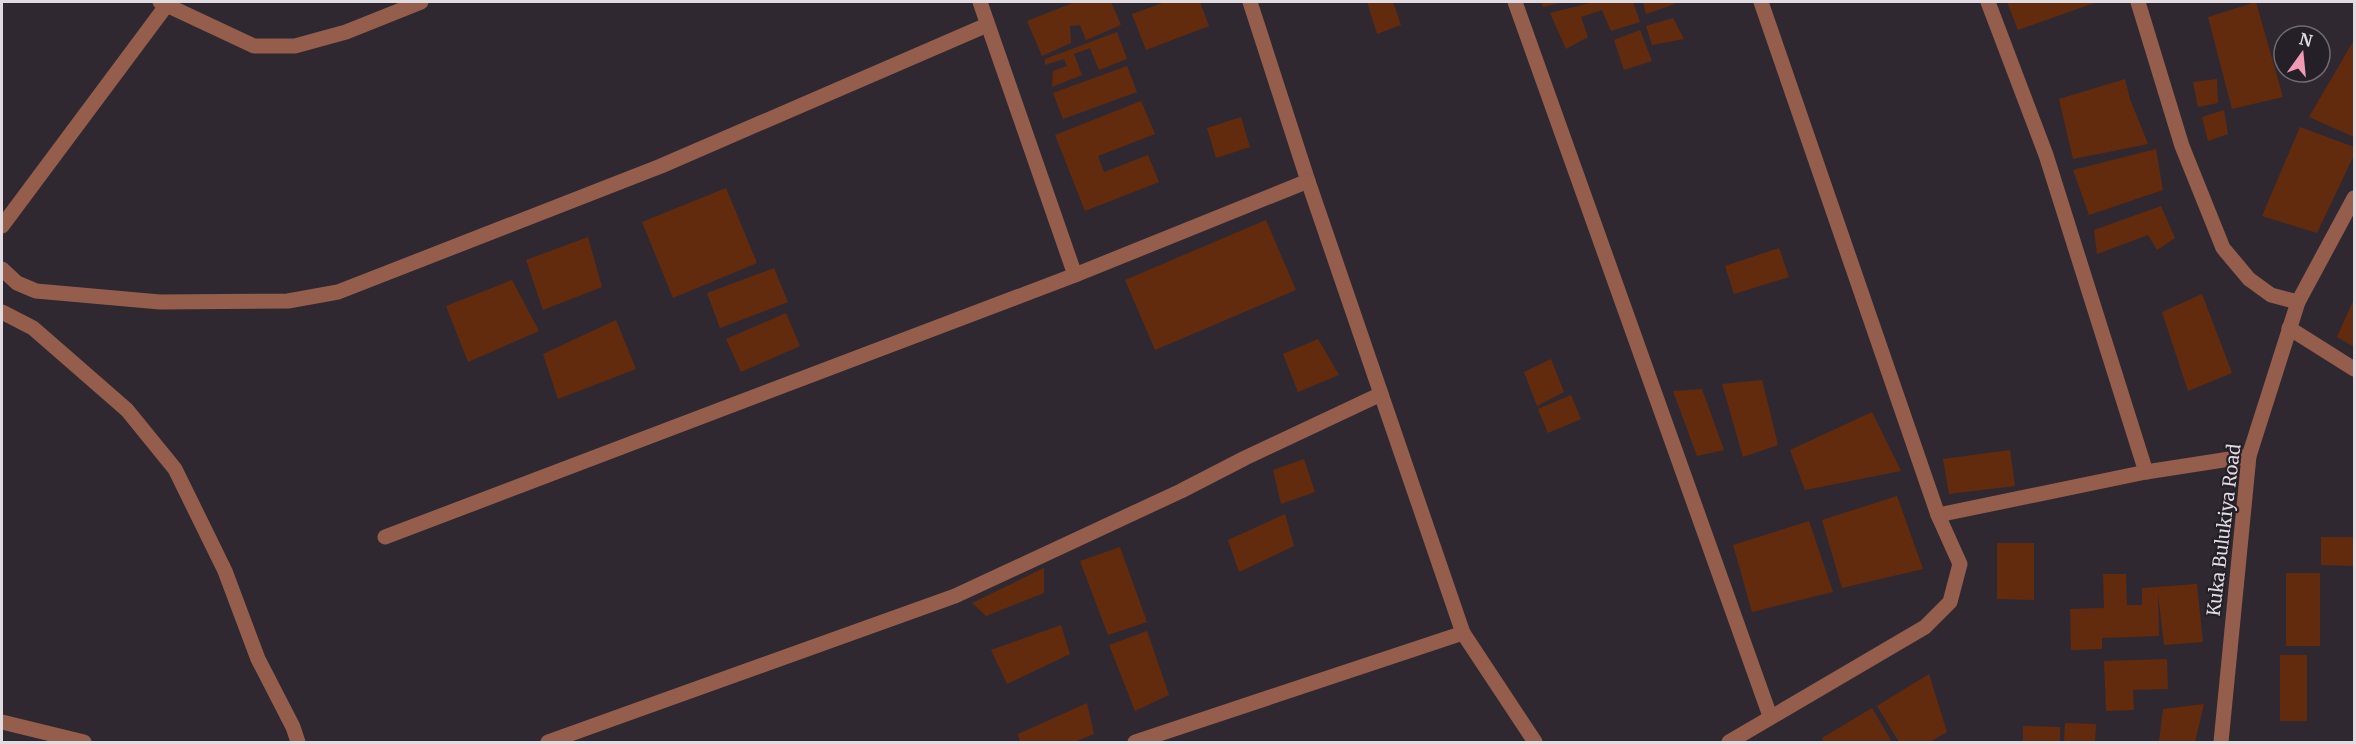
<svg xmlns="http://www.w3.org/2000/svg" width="2356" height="744" font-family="Merriweather,serif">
<rect width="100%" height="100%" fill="#2f2831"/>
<g fill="#632b0e">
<path d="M1075,2H1111L1121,25L1086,40L1080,25L1070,26L1071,43L1042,56L1027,21Z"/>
<path d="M1165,2H1200L1209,26L1146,50L1132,14Z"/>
<path d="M1367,2H1393L1401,25L1377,34Z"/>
<path d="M1541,2H1563L1543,7Z"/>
<path d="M1594,2H1633L1640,22L1611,31L1602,10L1581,17L1588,37L1566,49L1550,13Z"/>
<path d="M1643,2H1674L1675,4L1646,14Z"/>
<path d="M2007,2H2097L2018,30Z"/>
<path d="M2256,2L2283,97L2232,109L2208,17Z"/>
<path d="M1673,18L1684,39L1652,45L1646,26Z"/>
<path d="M1640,30L1652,61L1624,70L1614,40Z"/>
<path d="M1117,32L1127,59L1099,70L1090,48L1074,54L1082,75L1052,87L1053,71L1067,66L1064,59L1045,65V59Z"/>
<path d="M2354,40V137L2309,117Z"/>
<path d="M1127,66L1137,92L1063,119L1053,93Z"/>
<path d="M2125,79L2130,99L2148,144L2073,159L2059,99Z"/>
<path d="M2217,79L2218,103L2198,107L2193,82Z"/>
<path d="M1141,101L1155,134L1098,156L1104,172L1148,155L1159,182L1085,211L1055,135Z"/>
<path d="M2224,110L2228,134L2208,141L2202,117Z"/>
<path d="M1241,117L1250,147L1216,158L1207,128Z"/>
<path d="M2300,127L2354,147V155L2317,233L2262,216Z"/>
<path d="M2156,149L2163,190L2089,215L2073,170Z"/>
<path d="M726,188L757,263L673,298L642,222Z"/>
<path d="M2161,206L2175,238L2157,250L2148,235L2097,254L2094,230Z"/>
<path d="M1266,220L1296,290L1155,350L1125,280Z"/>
<path d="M588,237L602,287L543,310L526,260Z"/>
<path d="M1779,248L1789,277L1734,294L1725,266Z"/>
<path d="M774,268L788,302L720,328L707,293Z"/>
<path d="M512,280L539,331L468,362L446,306Z"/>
<path d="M2202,294L2232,373L2188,391L2162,312Z"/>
<path d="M2353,301L2354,302V347L2337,337Z"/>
<path d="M786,313L800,346L741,372L726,339Z"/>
<path d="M616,320L636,369L558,399L543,354Z"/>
<path d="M1318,339L1339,375L1298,392L1283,354Z"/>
<path d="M1551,359L1564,392L1537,406L1524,372Z"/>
<path d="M1762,380L1778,445L1743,457L1722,384Z"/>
<path d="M1702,389L1724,450L1697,456L1673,391Z"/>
<path d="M1571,395L1581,419L1548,433L1538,409Z"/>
<path d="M1872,412L1901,471L1805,490L1790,450Z"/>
<path d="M2010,450L2015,486L1949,494L1943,459Z"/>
<path d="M1304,459L1315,492L1281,504L1273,470Z"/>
<path d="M1897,496L1923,569L1842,588L1822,520Z"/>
<path d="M1285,514L1294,546L1239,572L1228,540Z"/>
<path d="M1809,521L1833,592L1752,612L1733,545Z"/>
<path d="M2321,537H2354V566L2321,565Z"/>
<path d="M1997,543H2034V600L1997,599Z"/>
<path d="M1120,547L1147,622L1108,635L1080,561Z"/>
<path d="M1044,568V593L986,616L972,603Z"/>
<rect x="2286" y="573" width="34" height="73"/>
<path d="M2103,574H2126L2127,605H2142V588L2197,584L2203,642L2164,645L2158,593L2159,636L2102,638V649L2071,650L2070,609L2104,608Z"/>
<path d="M1061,625L1070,654L1007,684L991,650Z"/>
<path d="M1147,631L1169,695L1135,711L1109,645Z"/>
<rect x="2280" y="655" width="27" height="66"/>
<path d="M2167,659L2168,689L2133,690L2134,710L2106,711L2104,661Z"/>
<path d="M1929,674L1947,732L1930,742H1899L1877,706Z"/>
<path d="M1087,703L1094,734L1074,742H1020L1018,734Z"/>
<path d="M2204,704L2195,742H2159L2163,709Z"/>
<path d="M1872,708L1892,742H1824L1822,738Z"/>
<path d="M2065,723L2096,724L2095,742H2064Z"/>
<path d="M2023,726L2060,727V742H2023Z"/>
</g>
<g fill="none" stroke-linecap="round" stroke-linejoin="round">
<g stroke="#955d4c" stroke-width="15">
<path d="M160,2L254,46H295L346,32L421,2"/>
<path d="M980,2L1075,275"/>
<path d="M1250,2L1308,181L1463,633L1535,742"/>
<path d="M1515,2L1770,716"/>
<path d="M1988,2L2046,155L2146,472"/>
<path d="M2138,2L2182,146L2223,248L2249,279L2271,295L2298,302"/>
<path d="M2,226L166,6"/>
<path d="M2,269L17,283L36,291L160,302L288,301L338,292L661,166L987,25"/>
<path d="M2,312L33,328L127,410L175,469L225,571L258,659L293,727L298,742"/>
<path d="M2289,328L2354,369"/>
<path d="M1938,515L2146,472L2249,456"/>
<path d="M385,537L1075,275L1308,181"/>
<path d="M2,722L84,742"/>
<path d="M548,742L955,596L1181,491L1245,458L1381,394"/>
<path d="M1135,742L1463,633"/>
<path d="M1729,742L1925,627L1950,602L1960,564L1938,515L1761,2"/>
<path d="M2221,742L2249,456L2298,302L2354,198"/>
</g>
</g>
<g text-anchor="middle" stroke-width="4.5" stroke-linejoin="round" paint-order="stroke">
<g font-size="18" fill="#dfdbe1" stroke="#251f27">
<text transform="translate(2224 530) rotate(-83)" y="6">Kuka Bulukiya Road</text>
</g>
</g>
<rect width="2356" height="744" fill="none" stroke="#dfdbe1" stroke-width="6"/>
<g transform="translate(2302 54) rotate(15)"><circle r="28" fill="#251f27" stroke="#6f6a71" stroke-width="1.5"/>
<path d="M0-4.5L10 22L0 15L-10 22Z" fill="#f19ab3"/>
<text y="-9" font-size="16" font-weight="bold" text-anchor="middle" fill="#dfdbe1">N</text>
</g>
</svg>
